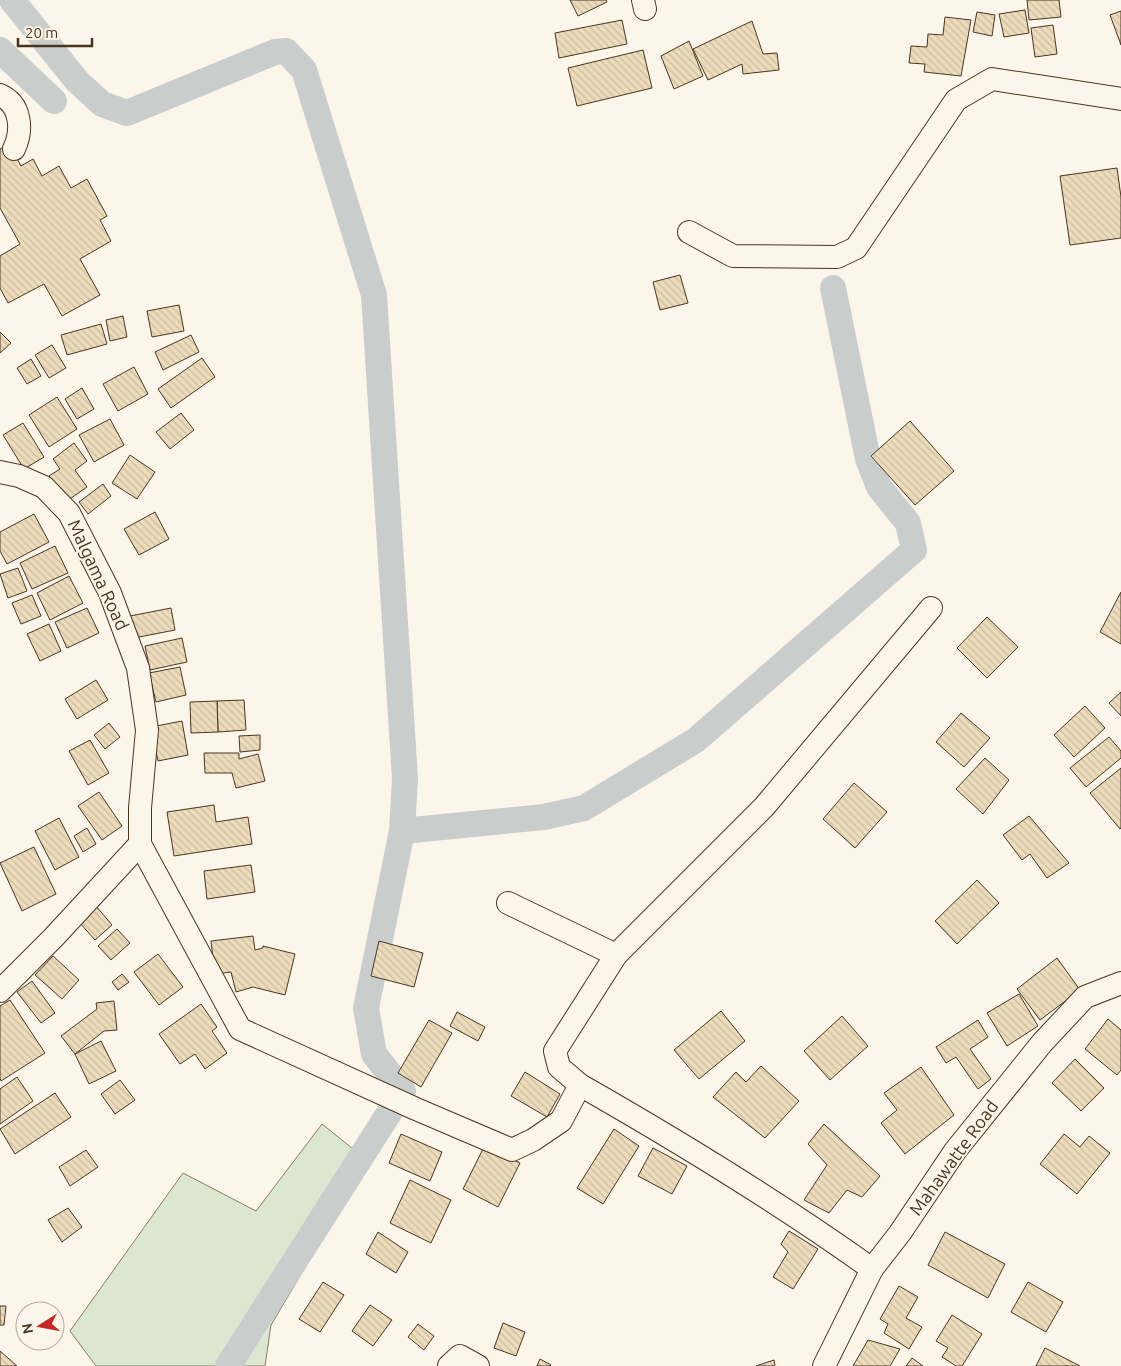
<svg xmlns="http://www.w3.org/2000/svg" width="1121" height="1366" font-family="Ubuntu,sans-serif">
<defs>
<pattern id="building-back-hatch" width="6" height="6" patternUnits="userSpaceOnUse" patternTransform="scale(1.25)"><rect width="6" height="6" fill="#ecdcbc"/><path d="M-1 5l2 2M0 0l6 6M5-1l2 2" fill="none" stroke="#ccbda1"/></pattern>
</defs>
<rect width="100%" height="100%" fill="#fbf6e9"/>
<path fill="#dce7d0" stroke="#887966" d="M322,1124L368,1161L271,1325L265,1366H96L70,1331L183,1173L256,1211Z"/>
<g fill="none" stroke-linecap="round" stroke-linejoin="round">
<g stroke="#c9cecd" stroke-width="26">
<path d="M12,0L77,81L102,104L127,113L275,52L286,51L304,70L374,295L405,779L402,831L366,1008L374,1054L403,1091L228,1366"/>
<path d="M0,50L54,101"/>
<path d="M402,831L544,817L584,808L696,740L914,550L908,523L879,487L868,459L833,288"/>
</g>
</g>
<g fill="url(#building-back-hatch)" stroke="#4a3520">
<path d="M570,0H606L607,2L578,16Z"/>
<path d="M1027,0H1059L1061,17L1029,20Z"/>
<path d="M1025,10L1029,33L1004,37L999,14Z"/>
<path d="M1121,11V45L1110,15Z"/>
<path d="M977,12L995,15L992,36L973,32Z"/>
<path d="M945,17L971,20L961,76L924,72L925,64L909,63L911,46L927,47L928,34L943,35Z"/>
<path d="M622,20L627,44L559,58L555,33Z"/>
<path d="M752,21L763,54L777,53L779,70L743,74L742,64L708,80L693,49Z"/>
<path d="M1053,25L1057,54L1035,57L1031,28Z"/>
<path d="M689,41L703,76L674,89L661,56Z"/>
<path d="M643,50L652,88L577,106L568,68Z"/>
<path d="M9,144L21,166L33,159L42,176L59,166L71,188L87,179L107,216L100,220L111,241L80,259L100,295L62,316L44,284L8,303L0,288V256L20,244L0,208V149Z"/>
<path d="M1117,168L1121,197V238L1070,245L1060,176Z"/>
<path d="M680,275L688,303L660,310L653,282Z"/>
<path d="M179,305L184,331L152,337L147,311Z"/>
<path d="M123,316L127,337L110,341L106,320Z"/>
<path d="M101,324L107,344L67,355L61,335Z"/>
<path d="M0,332L11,343L0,353Z"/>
<path d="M191,335L199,352L163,370L155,352Z"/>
<path d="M52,345L66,368L49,378L35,355Z"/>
<path d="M202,358L215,377L171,408L158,389Z"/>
<path d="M31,359L41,376L27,384L17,368Z"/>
<path d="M134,367L148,394L118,411L103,384Z"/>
<path d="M82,388L94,409L77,419L65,399Z"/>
<path d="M57,397L77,429L49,447L29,415Z"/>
<path d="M181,413L194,430L170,449L156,432Z"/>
<path d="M110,419L124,445L94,462L79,435Z"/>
<path d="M910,421L954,471L915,505L871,456Z"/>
<path d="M23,423L44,457L24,469L3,435Z"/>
<path d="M74,443L87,461L75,470L87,487L67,501L49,476L60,469L53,459Z"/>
<path d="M130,455L155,472L137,499L112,483Z"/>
<path d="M103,484L111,496L88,514L79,502Z"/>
<path d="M155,512L169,539L139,555L124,529Z"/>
<path d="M34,514L49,542L7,564L0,551V532Z"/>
<path d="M55,546L68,573L32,589L20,563Z"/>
<path d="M18,568L27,591L8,598L0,574Z"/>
<path d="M69,576L83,603L50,620L37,593Z"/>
<path d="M1121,592V644L1100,632Z"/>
<path d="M32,595L41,616L21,624L12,603Z"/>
<path d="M87,608L99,633L67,648L55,622Z"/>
<path d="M171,608L175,630L134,638L130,616Z"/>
<path d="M987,617L1018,647L987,678L957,648Z"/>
<path d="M49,624L61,651L40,661L27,634Z"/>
<path d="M182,638L187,662L150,670L145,646Z"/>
<path d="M180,667L186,695L156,702L149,673Z"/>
<path d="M96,680L108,700L77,719L65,699Z"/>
<path d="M1121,692V716L1109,703Z"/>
<path d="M244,700L246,730L218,732L217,701Z"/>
<path d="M217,701L218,732L191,733L190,702Z"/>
<path d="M1085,706L1105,728L1074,757L1054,735Z"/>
<path d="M961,713L990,738L964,767L936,742Z"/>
<path d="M182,721L188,755L158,761L151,727Z"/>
<path d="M109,723L120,737L105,749L94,735Z"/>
<path d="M260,735V750L240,752L239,736Z"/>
<path d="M1109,737L1121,751V758L1086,787L1070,768Z"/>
<path d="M90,740L109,773L88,785L69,751Z"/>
<path d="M204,753H239V759L258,754L265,781L236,788L232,773H205Z"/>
<path d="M985,758L1009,780L983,814L956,789Z"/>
<path d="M1121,768V828L1120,829L1090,793Z"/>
<path d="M854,783L887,812L855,848L823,819Z"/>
<path d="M99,792L122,826L102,840L78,806Z"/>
<path d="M214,805L216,822L248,817L252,844L174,856L167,812Z"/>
<path d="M1029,816L1069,863L1047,878L1030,854L1022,860L1003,835Z"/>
<path d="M59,818L79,857L55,870L35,831Z"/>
<path d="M87,828L96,844L83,852L74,836Z"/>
<path d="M34,847L56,894L22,911L0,863Z"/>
<path d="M251,865L255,892L207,899L204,871Z"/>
<path d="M977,880L999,903L957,944L935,921Z"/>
<path d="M96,906L112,925L95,940L79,922Z"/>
<path d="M117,929L130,943L111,960L98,946Z"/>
<path d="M253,936L255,950L263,948V946L295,954L285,995L253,987L236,992L231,972L215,974L211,941Z"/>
<path d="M379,941L423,953L414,987L371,976Z"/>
<path d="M158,954L183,987L159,1005L134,972Z"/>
<path d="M53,956L79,980L62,999L35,975Z"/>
<path d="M1057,958L1080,990L1040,1020L1017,989Z"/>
<path d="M122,974L129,982L118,990L112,982Z"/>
<path d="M32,981L55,1013L41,1023L17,992Z"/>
<path d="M1019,994L1038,1026L1007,1046L987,1013Z"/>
<path d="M10,1000L45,1053L1,1081L0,1078V1006Z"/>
<path d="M114,1001L117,1030L104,1031L75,1054L61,1036L97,1009L96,1003Z"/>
<path d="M201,1004L217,1027L212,1031L227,1053L205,1069L195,1054L180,1064L159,1034Z"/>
<path d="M721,1011L745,1041L699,1079L674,1050Z"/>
<path d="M457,1012L485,1027L478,1041L450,1026Z"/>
<path d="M842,1016L868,1046L830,1080L804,1051Z"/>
<path d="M1108,1019L1121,1030V1070L1117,1075L1085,1049Z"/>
<path d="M429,1020L452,1033L421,1087L398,1073Z"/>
<path d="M978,1020L988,1037L970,1049L991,1079L978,1089L956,1057L946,1063L936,1047Z"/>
<path d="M101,1041L116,1071L89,1084L75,1054Z"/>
<path d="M1075,1059L1104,1088L1081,1111L1052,1083Z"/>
<path d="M761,1066L799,1101L765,1138L713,1097L736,1072L746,1082Z"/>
<path d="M921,1067L954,1115L905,1154L881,1123L897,1110L884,1093Z"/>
<path d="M525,1072L560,1094L547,1117L511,1096Z"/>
<path d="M17,1077L33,1101L0,1124V1089Z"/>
<path d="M120,1080L135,1100L115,1114L101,1094Z"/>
<path d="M55,1093L71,1117L15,1154L0,1129Z"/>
<path d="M824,1124L880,1176L862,1197L847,1190L829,1213L804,1200L827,1165L808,1144Z"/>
<path d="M614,1129L639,1146L603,1204L577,1188Z"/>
<path d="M401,1134L442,1152L430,1181L389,1163Z"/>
<path d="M1064,1134L1080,1147L1089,1136L1110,1153L1077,1194L1040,1164Z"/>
<path d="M485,1145L520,1163L498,1207L463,1189Z"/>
<path d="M653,1148L687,1166L672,1194L638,1176Z"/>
<path d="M86,1150L98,1167L70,1186L59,1167Z"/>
<path d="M410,1180L451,1200L431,1243L390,1223Z"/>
<path d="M68,1208L82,1227L62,1242L48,1220Z"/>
<path d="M789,1231L818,1249L793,1289L773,1277L788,1252L781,1244Z"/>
<path d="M378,1232L408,1252L396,1273L366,1254Z"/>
<path d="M945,1232L1005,1264L988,1298L928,1265Z"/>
<path d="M323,1282L344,1295L320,1332L299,1319Z"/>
<path d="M1028,1282L1063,1302L1046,1332L1011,1312Z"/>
<path d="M899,1286L918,1297L906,1318L922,1327L909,1349L884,1333L888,1324L880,1319Z"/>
<path d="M370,1305L392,1320L373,1346L352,1331Z"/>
<path d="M0,1306H6L4,1325H0Z"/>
<path d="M952,1315L982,1334L962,1366H956L942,1357L948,1348L936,1341Z"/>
<path d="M503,1323L525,1332L516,1356L494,1348Z"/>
<path d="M418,1324L434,1336L424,1350L408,1337Z"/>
<path d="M868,1340L900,1349L890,1366H853Z"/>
<path d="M1045,1348L1080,1366H1036Z"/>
<path d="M0,1351L17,1366H0Z"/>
<path d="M912,1358L923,1366H906Z"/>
<path d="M540,1359L551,1365L550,1366H537Z"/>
<path d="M774,1360L775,1366H756Z"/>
</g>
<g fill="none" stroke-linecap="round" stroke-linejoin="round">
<defs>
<g id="minor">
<path d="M643,0L645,9"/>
<path d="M0,95C21,104 23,130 14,149"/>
<path d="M689,232L733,256L837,257L856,248L956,100L992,79L1121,99"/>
<path d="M0,472L19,476L44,487L69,513L110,593L138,668L147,730L140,808V844L54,937L0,991"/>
<path d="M140,844L240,1029L416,1109L512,1150L533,1140L561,1121L580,1085C680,1142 778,1202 872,1269"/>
<path d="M508,903L616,955"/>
<path d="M580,1085L559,1067L555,1051L616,955L764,807L931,608"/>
<path d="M449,1366L460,1356L478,1366"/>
<path d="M824,1366L872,1269L900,1233L955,1151L1042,1043L1085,997L1121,983"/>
</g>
</defs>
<use href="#minor" stroke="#4a3520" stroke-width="24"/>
<use href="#minor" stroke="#fbf6e9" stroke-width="22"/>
</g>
<g text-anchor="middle" stroke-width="4" stroke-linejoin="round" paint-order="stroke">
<g font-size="18" fill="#4a3520" stroke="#fbf6e9">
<text transform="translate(98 575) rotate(65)" y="6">Malgama Road</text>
<text transform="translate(954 1158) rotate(-54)" y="6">Mahawatte Road</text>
</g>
</g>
<g transform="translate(40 1326) rotate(259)"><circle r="24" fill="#fbf6e9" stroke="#b4a999"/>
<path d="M0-4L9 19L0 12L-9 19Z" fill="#c62828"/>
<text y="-8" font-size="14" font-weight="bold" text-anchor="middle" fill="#4a3520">N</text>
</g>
<path d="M18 38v8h74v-8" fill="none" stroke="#4a3520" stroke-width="2.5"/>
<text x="25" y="38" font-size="15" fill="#4a3520" stroke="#fbf6e9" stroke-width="4" paint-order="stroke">20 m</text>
</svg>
